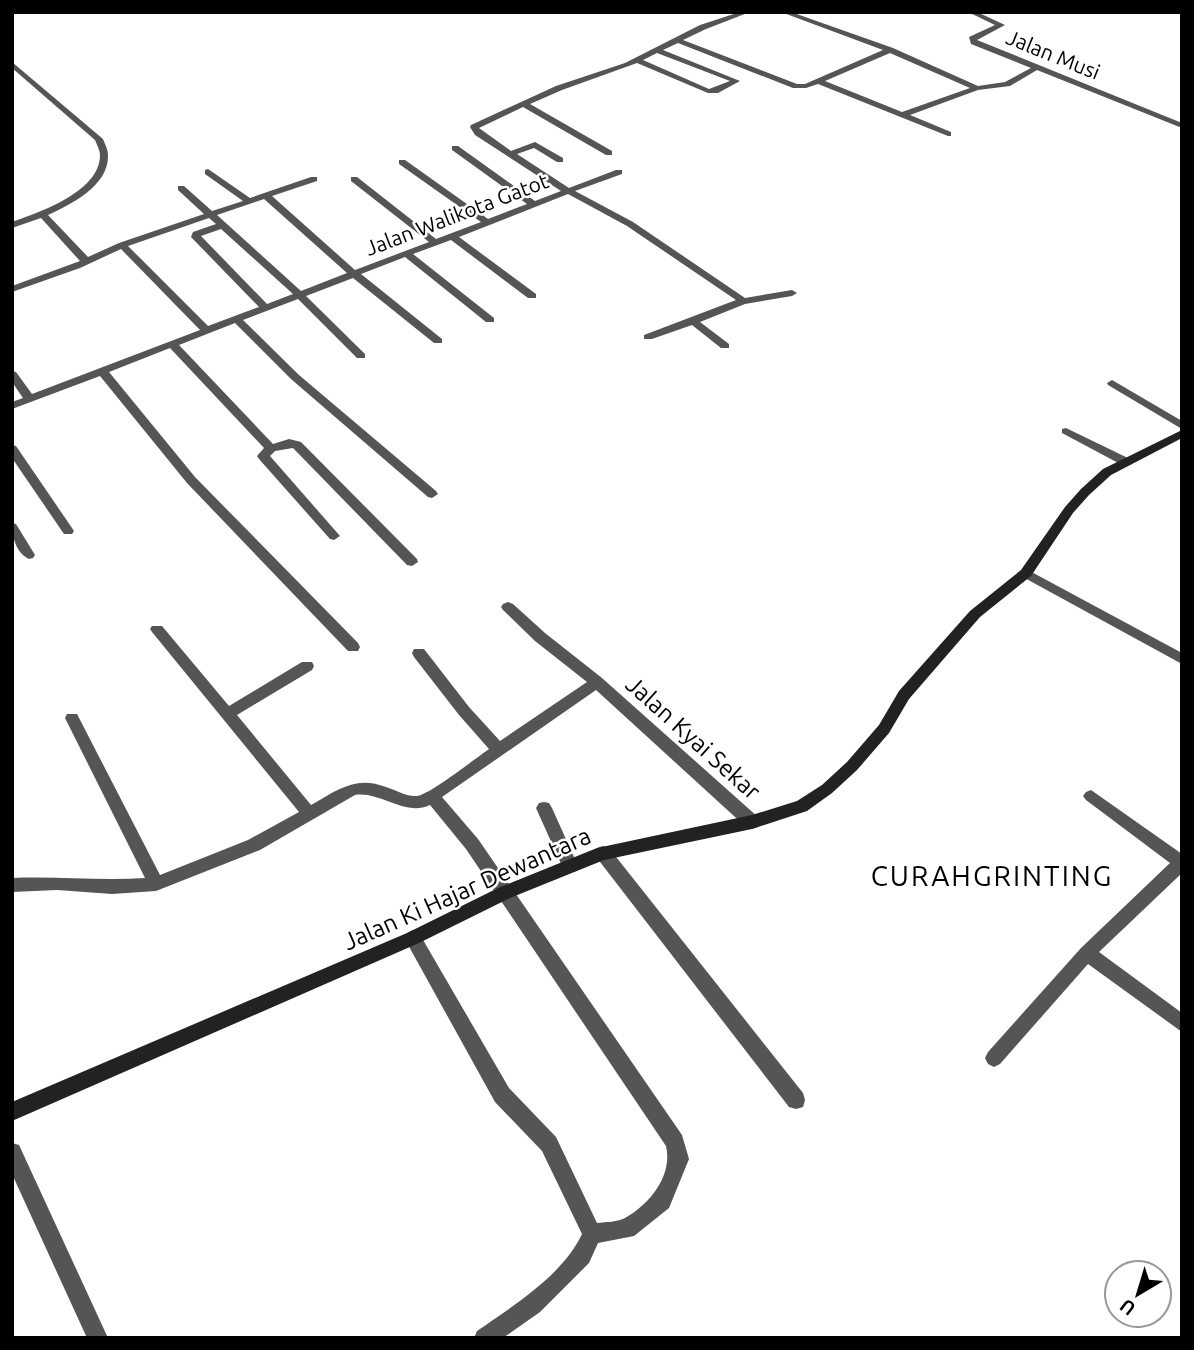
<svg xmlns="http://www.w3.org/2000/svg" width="1194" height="1350" font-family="Ubuntu,sans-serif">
<rect width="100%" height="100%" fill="#fff"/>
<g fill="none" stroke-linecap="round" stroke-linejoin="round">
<g fill="#555" fill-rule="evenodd">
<path d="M740,12H750L706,29L683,40L797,84H805L883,50L781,12H791L893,48L978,86L1005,82L1031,68L971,44L969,37L995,25L968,12H977L1005,25L977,40L1182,123V128L1037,70L1010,86L978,90L910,115L951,132V136H948L818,84L806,88H793L678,43L663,50L740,81L718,93H708L637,63L562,90L530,104L612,151V155H606L523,107L479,128L511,151L535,142L563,158V162H557L534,148L517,154L569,188L616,170H622V174L575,191L633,222L745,298L792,290L797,293L792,296L745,304L700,322L729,344V348H721L692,325L652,339H644V335L736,300L627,226L568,194L459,237L536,294V298H528L451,240L413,254L494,318V322H486L405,257L361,274L442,339V343H434L353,278L306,296L365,354V358H357L298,299L243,320L299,375L436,491L438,494L432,498L428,497L291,379L235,323L179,345L273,444L289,439L301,442L417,559L418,562L412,566L407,565L293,448L275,451L270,456L340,536L334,540L330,539L259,459L257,456L264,448L170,348L109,372L195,477L358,643L360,647L358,651H348L187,483L100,376L12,409V402L23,398L12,382V371L16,372L32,394L200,330L121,249L80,268L12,292V286L80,261L41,218L12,228V222C40,212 99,192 100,156C100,150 97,145 95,140L12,68V62L103,139C105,144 108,150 108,155C109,186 71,204 48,215L88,257L119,243L204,214L178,190V186H184L212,211L243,201L205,174V170L208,169L250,198L311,177H317V181L272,196L355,270L429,242L351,181V177H357L436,239L481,222L399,164V160H405L488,219L527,204L452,150V146H458L535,201L561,191L475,135L470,127L471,125L556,86L625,63L700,25ZM657,53L730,81L709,89L643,60ZM890,53L970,88L902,112L825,81ZM264,199L347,273L301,291L217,215ZM209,218L216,224L193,232L191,237L259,307L208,326L128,246ZM221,229L293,294L267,304L201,236Z"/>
<path d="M1112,380L1182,421V429L1108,385L1107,383Z"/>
<path d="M1066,428L1130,459L1132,462L1130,465H1122L1062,433V429Z"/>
<path d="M12,445L16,446L72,528L74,531L72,534H64L12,458Z"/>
<path d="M12,523L16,524L35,555L33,558L29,559C16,553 12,537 12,523Z"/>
<path d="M1026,569L1182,653V664L1021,576L1020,573L1021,570Z"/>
<path d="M508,602L513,604L545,633L602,678L758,817L760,822L758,827L752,829L746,827L596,690L442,797L478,839L682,1135L689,1159L669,1208L634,1236L598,1243L589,1263L540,1312L503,1338H474L477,1331C513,1306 563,1275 582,1234L542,1151L495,1102L407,943L405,938L407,933L413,930L419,933L509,1088L556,1137L597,1223C606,1222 618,1222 625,1218C650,1204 673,1175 666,1146L466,849L430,805C404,817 381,791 355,795L260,850L156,891L112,894L57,890L12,892V878C57,876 100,881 145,878L65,718L67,714H77L160,875L248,840L299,812L152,632L150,629L152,626H162L229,706L302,662H312L314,666L312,670L237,715L311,805C337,790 356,775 386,787C396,790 406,797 417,796C429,795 476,758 489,749L459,715L414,657L412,653L414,649H424L469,707L500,741L587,682L535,641L503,610L501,607L503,604Z"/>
<path d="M1091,790L1182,854V873L1099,952L1182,1013V1032L1088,964L1000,1064L994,1067L988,1064L985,1058L988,1052L1081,948L1170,863L1086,800L1083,796L1086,792Z"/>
<path d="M544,802L549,803L552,808L578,866L576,871L570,873L564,871L562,866L536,808L539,803Z"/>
<path d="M603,846L609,848L803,1093L805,1100L803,1107L796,1109L789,1107L597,858L595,853L597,848Z"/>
<path d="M12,1143L19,1145L108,1338H87L12,1174Z"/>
</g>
<path fill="#222" fill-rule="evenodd" d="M1182,430V438L1111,475L1089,495L1073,513L1031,576L980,617L909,699L889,733L857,770L832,793L807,811L752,829L604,860L510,898L419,943L12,1121V1102L407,933L498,888L597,848L752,815L797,801L822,785L847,762L879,725L899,691L970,611L1021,570L1065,507L1081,489L1103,469Z"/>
</g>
<g text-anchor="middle" stroke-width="5" stroke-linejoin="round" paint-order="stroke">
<g font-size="21" fill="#000" stroke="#fff">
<text transform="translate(1053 55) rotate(22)" y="7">Jalan Musi</text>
<text transform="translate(457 215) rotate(-21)" y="7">Jalan Walikota Gatot</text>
</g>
<g font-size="24" fill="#000" stroke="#fff">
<text transform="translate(693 738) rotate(42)" y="8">Jalan Kyai Sekar</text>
<text transform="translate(467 889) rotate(-24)" y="8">Jalan Ki Hajar Dewantara</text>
</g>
<g font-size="28" letter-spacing="2" fill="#000" stroke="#fff">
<text x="992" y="886">CURAHGRINTING</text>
</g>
</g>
<rect width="1194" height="1350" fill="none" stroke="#000000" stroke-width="28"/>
<g transform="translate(1138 1294) rotate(218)"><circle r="33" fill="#ffffff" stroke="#999999" stroke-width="2"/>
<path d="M0-5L12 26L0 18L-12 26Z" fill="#000000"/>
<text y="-10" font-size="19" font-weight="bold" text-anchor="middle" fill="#000000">U</text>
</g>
</svg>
